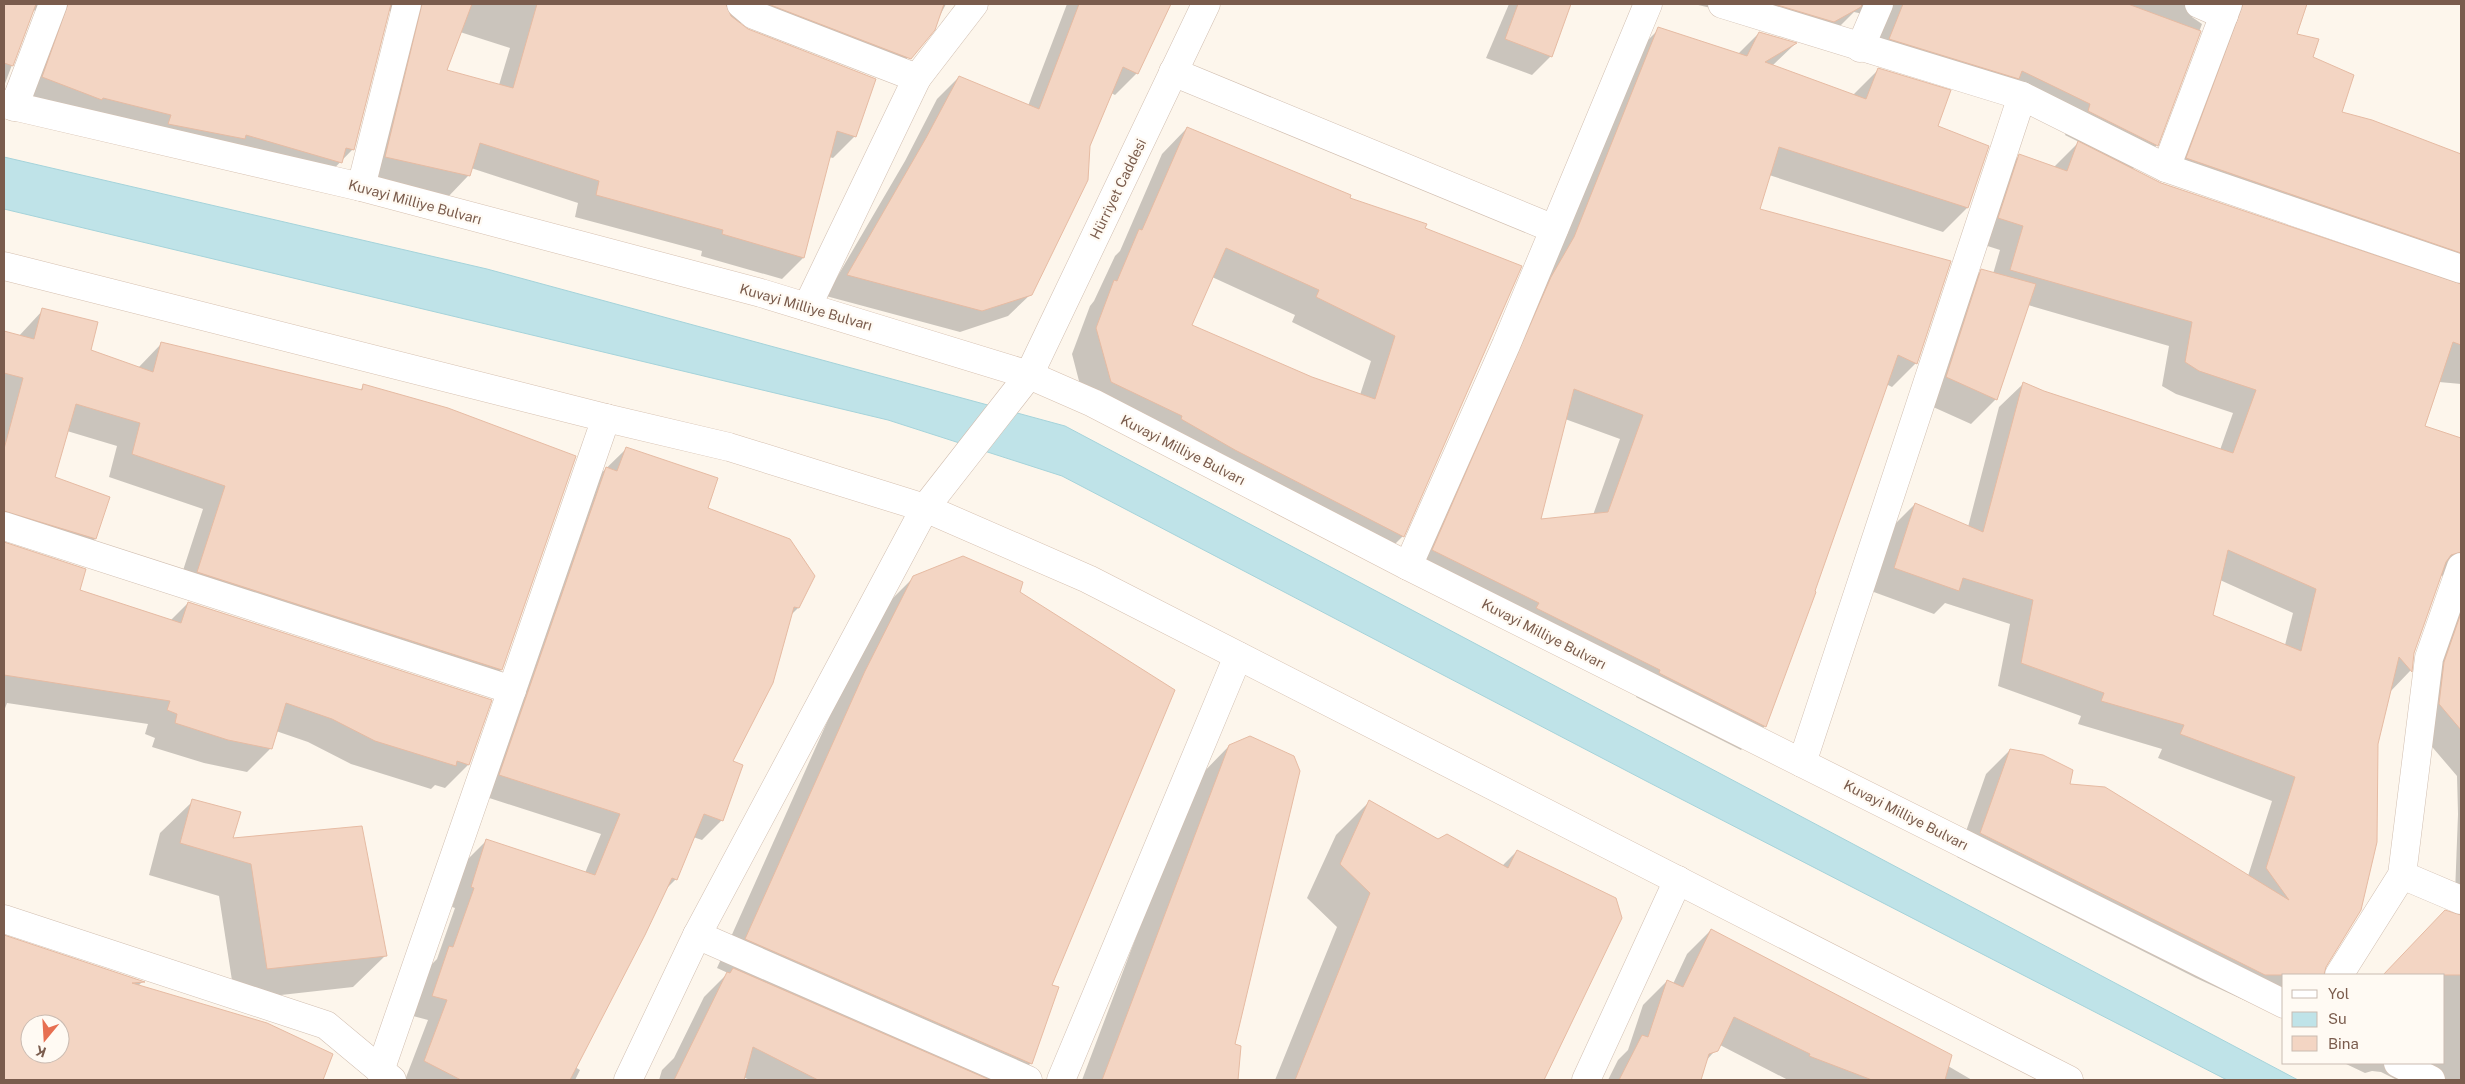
<svg xmlns="http://www.w3.org/2000/svg" width="2465" height="1084" font-family="'Public Sans',sans-serif">
<rect width="100%" height="100%" fill="#fdf6ec"/>
<path fill="#bfe3e8" stroke="#a5d3da" d="M4,157L487,269L1065,426L2298,1080H2227L1648,782L1062,476L888,420L4,209Z"/>
<g fill="#0003" fill-rule="evenodd">
<path d="M4,4H946L933,29L888,80L738,22L855,136L833,158L829,157L803,258L782,279L701,256L702,251L575,217L578,203L471,168L468,176L447,198L364,178L397,15L388,10L353,149L319,184L21,99L36,11L33,10L4,86ZM460,32L510,48L499,85L445,71Z"/>
<path d="M1067,4H1169L1137,73L1115,95L1111,93L1031,294L1008,316L960,332L826,296L905,161L937,99L959,77L1028,106Z"/>
<path d="M1509,4H1570L1551,56L1532,75L1486,58Z"/>
<path d="M1694,4H1882L1863,14L1854,12L1836,30L1753,18Z"/>
<path d="M1890,4H2306L2295,35L2311,58L2341,113L2461,155V384L2439,382L2424,427L2461,439V1080H2397L2381,1072L2372,1071L2365,1073L2344,1063H2444V975H2384L2419,938L2454,920L2458,814L2457,776L2416,728L2449,580L2443,576L2440,575L2413,653L2410,671L2389,693L2324,975H2284V1009L2274,1014L2196,978L1957,857L1986,774L2010,750L2068,785L2248,876L2272,801L2158,758L2162,749L2078,724L2081,716L1998,686L2010,624L1945,603L1934,614L1871,591L1891,528L1915,504L1968,527L1999,407L2023,384L2043,392L2220,450L2233,413L2176,394L2162,386L2169,346L2028,305L1996,399L1971,424L1922,402L1957,295L1982,270L1993,274L2000,250L1975,242L1996,179L2020,155L2054,167L2079,142L2065,135L2068,128L2000,95L1866,63ZM2200,12L2219,34L2164,182L2442,277L2448,282L2160,184L2132,170L2156,146L2202,24L2192,17ZM2220,580L2293,613L2285,645L2211,616Z"/>
<path d="M1659,29L1738,54L1759,33L1795,44L1772,66L1853,95L1878,70L1937,126L1967,208L1943,232L1769,175L1758,210L1916,363L1892,387L1886,384L1765,726L1741,750L1636,697L1637,694L1409,575L1635,53ZM1565,419L1620,439L1593,515L1539,520Z"/>
<path d="M1187,128L1348,198L1425,225L1403,536L1378,561L1086,408L1072,354L1090,306L1094,301L1115,256L1120,251L1162,154ZM1212,277L1295,315L1292,322L1371,361L1360,395L1311,378L1190,326Z"/>
<path d="M43,310L89,351L138,368L162,343L359,391L364,386L575,457L501,670L478,693L175,595L203,509L109,477L117,446L67,431L54,478L95,539L71,562L4,540V333L18,337Z"/>
<path d="M626,449L706,509L798,608L790,616L731,761L722,820L702,840L693,837L676,879L664,891L575,1067L580,1070L575,1080H405L428,1020L413,1016L429,967L437,959L455,908L452,907L467,860L486,841L585,873L601,834L480,795L586,488Z"/>
<path d="M4,544L85,570L78,591L170,621L188,603L468,765L445,788L435,785L431,789L351,764L308,742L276,731L270,749L247,772L204,763L152,747L155,738L145,734L148,724L7,703L4,711Z"/>
<path d="M914,577L1018,593L1051,985L1031,1063L1013,1080H750L743,1077V1080H659L662,1070L674,1058L704,997L728,973L717,968L836,702L884,607Z"/>
<path d="M1229,746L1233,1045L1240,1047L1236,1080H1082L1195,781Z"/>
<path d="M193,801L231,839L386,955L353,987L235,1000L219,896L149,875L160,833Z"/>
<path d="M1369,802L1438,841L1502,866L1517,851L1621,918L1543,1080H1275L1337,927L1307,898L1336,835Z"/>
<path d="M1711,930L1948,1066L1972,1080H1788L1720,1045L1705,1062L1700,1080H1608L1618,1060L1628,1050L1643,1005L1667,981L1673,984L1687,954Z"/>
<path d="M4,937L142,982L138,986L332,1055L322,1080H4ZM30,1024H60V1054H30Z"/>
</g>
<g fill="#f3d5c3" stroke="#e6bba3" fill-rule="evenodd">
<path d="M4,4H36L13,66L4,63Z"/>
<path d="M68,4H391L354,150L346,148L342,163L246,135L245,139L168,124L171,115L103,98L102,100L42,77Z"/>
<path d="M422,4H472L447,70L513,88L537,4H726L731,16L748,29L876,79L856,137L837,131L804,258L722,234L723,230L596,195L599,181L480,143L470,176L385,157Z"/>
<path d="M768,4H944L935,30L911,59Z"/>
<path d="M1079,4H1171L1138,74L1123,67L1090,146L1088,180L1032,295L982,311L847,275L926,138L959,76L1039,109Z"/>
<path d="M1518,4H1571L1552,57L1505,39Z"/>
<path d="M1774,4H1862L1861,7L1834,22Z"/>
<path d="M1903,4H2128L2201,31L2158,146L2088,111L2090,104L2022,71L2019,79L1889,39Z"/>
<path d="M2243,4H2307L2297,34L2319,39L2313,57L2354,75L2342,112L2372,120L2461,154V253L2186,158Z"/>
<path d="M1658,27L1747,56L1759,32L1797,43L1765,62L1866,99L1878,68L1951,90L1938,126L1989,146L1968,208L1779,147L1760,209L1951,261L1917,364L1898,355L1815,591L1816,592L1766,727L1659,673L1660,670L1536,608L1539,603L1432,550L1551,277L1574,237ZM1574,389L1643,415L1608,512L1541,519Z"/>
<path d="M1187,127L1351,195L1350,198L1427,224L1425,228L1522,266L1404,537L1235,450L1181,419L1182,416L1111,382L1096,328L1114,280L1117,281L1139,229L1142,230ZM1226,248L1319,290L1316,297L1395,336L1375,399L1312,377L1192,325Z"/>
<path d="M2078,141L2161,183L2461,284V345L2453,342L2425,426L2461,438V552L2451,555L2446,562L2414,653L2412,672L2399,657L2378,744L2377,842L2361,910L2326,967L2324,975H2265L1980,833L2010,749L2043,755L2073,770L2070,784L2105,787L2289,900L2266,868L2295,777L2180,734L2184,725L2101,701L2104,693L2021,663L2033,600L1963,578L1959,591L1894,568L1915,503L1983,532L2023,382L2044,391L2233,453L2256,390L2199,371L2185,362L2192,322L2010,270L2023,226L1998,218L2019,154L2067,171ZM2228,550L2316,589L2301,651L2213,615Z"/>
<path d="M1981,269L2036,284L1997,400L1946,377Z"/>
<path d="M42,308L98,322L91,350L153,372L161,342L362,390L363,384L448,408L576,456L502,670L197,572L225,486L132,454L140,423L76,404L55,477L110,497L96,539L4,511V449L23,378L4,373V331L34,339Z"/>
<path d="M626,447L718,478L708,508L790,539L815,576L799,608L794,607L773,683L733,761L743,765L723,821L704,814L677,880L672,878L645,935L570,1080H461L424,1061L447,1000L432,996L449,946L453,947L474,888L471,887L486,839L595,875L620,814L499,775L606,467L617,471Z"/>
<path d="M4,542L86,569L80,590L181,623L188,602L492,700L469,765L457,761L456,766L375,741L332,719L286,703L272,749L228,740L175,723L177,714L167,710L170,701L4,675Z"/>
<path d="M963,556L1023,582L1020,592L1175,690L1052,985L1059,987L1032,1064L745,939L865,671L913,576Z"/>
<path d="M2461,613V730L2439,704L2444,662Z"/>
<path d="M1250,736L1294,756L1300,771L1235,1044L1241,1046L1238,1080H1102L1229,745Z"/>
<path d="M192,799L241,812L233,838L362,826L387,956L267,969L251,864L180,843Z"/>
<path d="M1369,800L1438,839L1447,834L1508,868L1517,850L1616,898L1622,918L1544,1080H1295L1370,893L1340,864Z"/>
<path d="M2445,910L2461,915V975H2383Z"/>
<path d="M1711,929L1952,1055L1945,1080H1872L1809,1056L1810,1054L1734,1017L1718,1051L1709,1054L1701,1080H1619L1642,1035L1648,1037L1667,980L1683,987Z"/>
<path d="M4,935L145,982L132,983L267,1023L333,1054L323,1080H4ZM30,1024H60V1054H30Z"/>
<path d="M733,968L990,1080H818L753,1047L744,1080H674L727,972L730,973Z"/>
</g>
<g fill="none" stroke-linecap="round" stroke-linejoin="round">
<defs>
<g id="street">
<path d="M741,4L754,15L917,78"/>
<path d="M1722,4L2022,96L2166,168L2461,269"/>
<path d="M2199,4L2224,15"/>
<path d="M1860,48L1879,4"/>
<path d="M1173,72L1554,229"/>
<path d="M14,107L53,4"/>
<path d="M2166,168L2228,4"/>
<path d="M361,187L407,4"/>
<path d="M807,307L917,78L974,4"/>
<path d="M4,526L512,690"/>
<path d="M1408,566L1506,345L1648,4"/>
<path d="M1802,763L2022,96"/>
<path d="M2402,875L2461,900"/>
<path d="M4,919L326,1025L392,1080"/>
<path d="M697,935L1028,1080"/>
<path d="M2339,975L2402,875L2429,658L2461,567"/>
<path d="M380,1071L606,418"/>
<path d="M628,1080L697,935L925,508L1029,375L1206,4"/>
<path d="M1061,1080L1238,656"/>
<path d="M1586,1080L1678,880"/>
</g>
<g id="secondary">
<path d="M4,104L361,187L761,293L1029,375L1093,403L1408,566L2284,1004"/>
<path d="M4,266L606,418L729,447L925,508L1088,579L2069,1080"/>
<path d="M2398,1063L2431,1080"/>
</g>
</defs>
<use href="#street" stroke="#d1beb0" stroke-width="29"/>
<use href="#secondary" stroke="#d6c0b0" stroke-width="29"/>
<use href="#street" stroke="#fff" stroke-width="28"/>
<use href="#secondary" stroke="#fff" stroke-width="28"/>
</g>
<g text-anchor="middle" stroke-width="4.5" stroke-linejoin="round" paint-order="stroke">
<g font-size="14" fill="#7a5c4d" stroke="#fffaf3">
<text transform="translate(1118 189) rotate(-64)" y="5">Hürriyet Caddesi</text>
<text transform="translate(415 202) rotate(15)" y="5">Kuvayi Milliye Bulvarı</text>
<text transform="translate(806 307) rotate(16)" y="5">Kuvayi Milliye Bulvarı</text>
<text transform="translate(1183 450) rotate(27)" y="5">Kuvayi Milliye Bulvarı</text>
<text transform="translate(1544 634) rotate(27)" y="5">Kuvayi Milliye Bulvarı</text>
<text transform="translate(1906 815) rotate(27)" y="5">Kuvayi Milliye Bulvarı</text>
</g>
</g>
<rect width="2465" height="1084" fill="none" stroke="#7a5c4d" stroke-width="10"/>
<rect x="2282" y="974" width="162" height="90" fill="#fffaf3" stroke="#cabbb1"/>
<rect x="2292" y="990" width="25" height="8" fill="#ffffff" stroke="#cabbb1"/>
<text x="2328" y="999" font-size="15" fill="#7a5c4d">Yol</text>
<rect x="2292" y="1012" width="25" height="15" fill="#bfe3e8" stroke="#cabbb1"/>
<text x="2328" y="1024" font-size="15" fill="#7a5c4d">Su</text>
<rect x="2292" y="1036" width="25" height="15" fill="#f3d5c3" stroke="#cabbb1"/>
<text x="2328" y="1049" font-size="15" fill="#7a5c4d">Bina</text>
<g transform="translate(45 1039) rotate(198)"><circle r="24" fill="#fffaf3" stroke="#cabbb1"/>
<path d="M0-4L9 19L0 12L-9 19Z" fill="#e76f51"/>
<text y="-8" font-size="14" font-weight="bold" text-anchor="middle" fill="#7a5c4d">K</text>
</g>
</svg>
